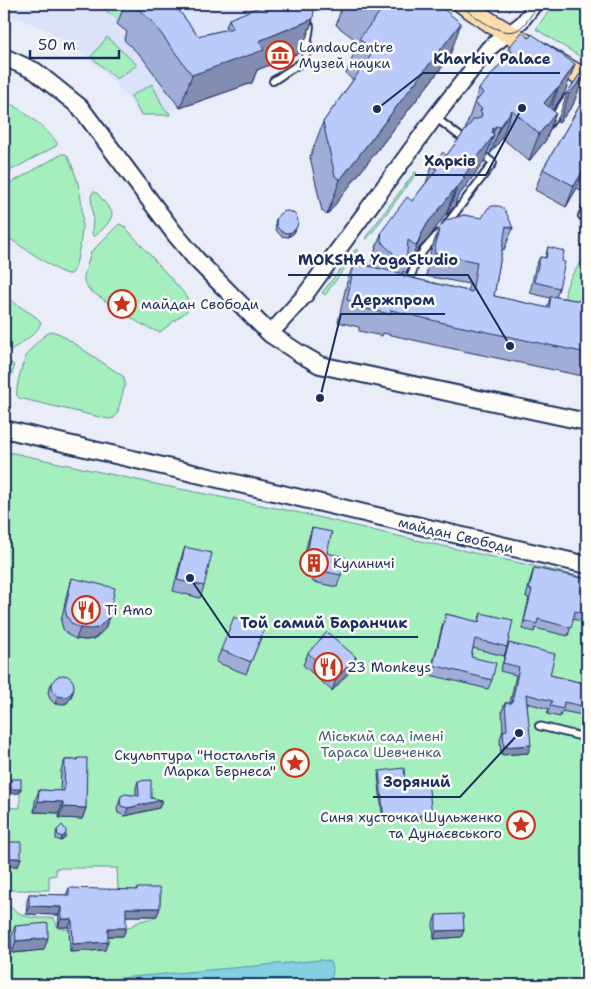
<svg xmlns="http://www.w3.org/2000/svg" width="591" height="989" font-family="'Shantell Sans',sans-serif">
<rect width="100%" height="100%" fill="#e9edf8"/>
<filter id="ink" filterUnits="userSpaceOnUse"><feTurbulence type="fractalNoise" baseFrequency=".02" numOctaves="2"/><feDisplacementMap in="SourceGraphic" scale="10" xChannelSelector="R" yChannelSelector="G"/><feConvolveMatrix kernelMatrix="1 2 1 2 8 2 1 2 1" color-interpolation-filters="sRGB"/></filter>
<g filter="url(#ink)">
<path fill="#dbe2f9" d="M4,4H297L306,37L304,51L247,74L252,83L180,108L139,116L130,100L109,76L86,56L45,29L4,12Z"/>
<g fill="#a5efbe" stroke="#608f8e">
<path d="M107,4H133L122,22L107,12L108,5Z"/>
<path d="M554,4H587V61L536,29Z"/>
<path d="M107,37L137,65L117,79L91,57Z"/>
<path d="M152,84L165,110L169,112L170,115H141L131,96Z"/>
<path d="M4,100C20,108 48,129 57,143L56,146L4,174Z"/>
<path d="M62,154H65L67,155C82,184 86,217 79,250C78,257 76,265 73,272L71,274H67L59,271L4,235V187Z"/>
<path d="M415,172L417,173L367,239L365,238Z"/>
<path d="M93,192H95L98,194L112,212C113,221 101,231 94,237L92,234L93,217L91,196Z"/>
<path d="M120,224L125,227L183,292C187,298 192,304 187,311L160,332C147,331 102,298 89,290L84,281V276L91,252L118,225Z"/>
<path d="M356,249L358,250L325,295L322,293Z"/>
<path d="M587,254V298L578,303L565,300C564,281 577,269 587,254Z"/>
<path d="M4,296L36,317L41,322C38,335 15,347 4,354Z"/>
<path d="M52,331L60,334L124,377L125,385L117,414L114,418L108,419L19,398L17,396C15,388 23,360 28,353C33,346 44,334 52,331Z"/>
<path d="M9,363H11L13,364L14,368L6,391L4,393V365Z"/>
<path d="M4,451L160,485L296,512L389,534L587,578V985H4V902C25,919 28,918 54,918L58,928L71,930L69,938L124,935L126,929L140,921L153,918L159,911L161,895L157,890H118L117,868H56V875L49,876V890H4V807L20,808V783H5L4,765Z"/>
</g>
<path fill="#82d0e0" stroke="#5990ac" d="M321,960L329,961C333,966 334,975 330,980L319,982L266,985H49L53,984Z"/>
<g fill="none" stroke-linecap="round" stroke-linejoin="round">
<defs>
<g id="service">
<path d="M273,81L305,60L310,26L309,24"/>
<path d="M435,117L466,141"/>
<path d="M550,123L567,98"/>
<path d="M587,206L582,216L587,218"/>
<path d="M446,225L493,163L487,158"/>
<path d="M407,286L416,263L423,251L439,233"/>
<path d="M539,726L587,738"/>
</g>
<path id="minor" d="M508,33L522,22L536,4"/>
<path id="tertiary" d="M270,334L305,295L435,117L488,49L508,33"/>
<g id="secondary">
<path d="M4,57L35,71L80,107L175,234L196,259L270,334L299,353L320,365L587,422"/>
<path d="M4,429L587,565"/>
</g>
<path id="primary" d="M463,4L491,23L587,80"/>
</defs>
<use href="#service" stroke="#1b2f5e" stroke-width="10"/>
<use href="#minor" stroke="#1b2f5e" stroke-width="16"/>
<use href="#tertiary" stroke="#1b2f5e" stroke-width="19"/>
<use href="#secondary" stroke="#1b2f5e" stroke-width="20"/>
<use href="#primary" stroke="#1b2f5e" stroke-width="22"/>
<use href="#service" stroke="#fdfcf7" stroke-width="6"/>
<use href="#minor" stroke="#fdfcf7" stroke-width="12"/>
<use href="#tertiary" stroke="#fdfcf7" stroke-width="15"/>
<use href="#secondary" stroke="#fdfcf7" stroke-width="16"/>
<use href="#primary" stroke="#fcdcac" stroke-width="19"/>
<path stroke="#1b2f5e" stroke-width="1" d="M459,4C472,14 502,40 519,29C527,23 533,12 539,4"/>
</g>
<g fill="#a0aed7" stroke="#1b2f5e">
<path d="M125,4H174L198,36L225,30L229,19H313L301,52L257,70L252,83L180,108L141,56L124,40L127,32L117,24Z"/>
<path d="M334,4H437L449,58L327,215L322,211L310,157L323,122L353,80L346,74L358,42L336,25L341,9Z"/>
<path d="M509,47L565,92L553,110L556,113L546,140L529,161L502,138L490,154H487L484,162L457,198L455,206L447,215L446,214L428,239L419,248L412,261L406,273L403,271V276L468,291L469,284L426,276L431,250L439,228L464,215L513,228L504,250L502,249L494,296L547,308L550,298L530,293L535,268L540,257L545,258L548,247L562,261L559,288L556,297L587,302V300V377L435,345L383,333L382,336L359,331V327L338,322L347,282L355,260L368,266H372V259L382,231L412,201L426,183L432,166L446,156L465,131V130L479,89L504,60Z"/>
<path d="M580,74L573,105L559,123L557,122L567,93Z"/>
<path d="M587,93V182L582,191L577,188L566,207L535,190L543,169Z"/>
<path d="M276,219L297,226L294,233L288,237L281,236L276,230L275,223Z"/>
<path d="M312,528L341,575L337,587L313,582L303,564L308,540Z"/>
<path d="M185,547L204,586L200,598L173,591L181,559Z"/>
<path d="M534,568L587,579V623L573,619L568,636L535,628L534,632L522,629L529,598L526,597L531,577Z"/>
<path d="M72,578L109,617L105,629L94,639L86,640L76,639L68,635L63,629L61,621L68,589Z"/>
<path d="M481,613L507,647L504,656L473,648L471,657L492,680L488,689L430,675L443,623L446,614L478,622Z"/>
<path d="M264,630L246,674L216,662L221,650Z"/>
<path d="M509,643L550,675L587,684V716L562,711L560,717L547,714L549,709L527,703L528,753L501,755L500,739L503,730L502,711L505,703H510L516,675L500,671Z"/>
<path d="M308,653L356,657L352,669L332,691L303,665Z"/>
<path d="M51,684L74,689L71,697L67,703L63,704H55L50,699L48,692Z"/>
<path d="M78,758L86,808L82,819L59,818V813L34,812L35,801L39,790L60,791L61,770L65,760H77Z"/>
<path d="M379,771L432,814L430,818L383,823L378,775Z"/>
<path d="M11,779L19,793H10L9,783Z"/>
<path d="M138,781L151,798L162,800L159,808L125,816L118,813L117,809L121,796L136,795V788Z"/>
<path d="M57,830L65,838L61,841L56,839V834Z"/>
<path d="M8,842L18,866H5V850Z"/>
<path d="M69,888L157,916H126L123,936H108L105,950L70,952L69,927H58L59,915L26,914L27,902L29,894L66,895Z"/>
<path d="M436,915L464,930L461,937L434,939L433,923Z"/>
<path d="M15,926L44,950L12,953L11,938Z"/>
</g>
<g fill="#828daf" stroke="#1b2f5e">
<path d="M313,19L301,52L257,70L252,83L180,108L192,75L259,41Z"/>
<path d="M461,23L449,58L327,215L340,180Z"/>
<path d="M575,64L565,92L548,117L558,89Z"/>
<path d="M584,76L573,105L559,123L569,94Z"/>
<path d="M557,88L546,116L534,130L544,103Z"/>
<path d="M512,110L502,138L490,154L500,127Z"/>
<path d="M556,113L546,140L529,161L539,134Z"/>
<path d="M496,126L491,139L494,135L484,162L457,198L455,206L447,215L457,188L463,177L493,128Z"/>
<path d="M585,167L577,188L566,207L574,186Z"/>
<path d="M587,177V182L582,191Z"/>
<path d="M456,187L446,214L428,239L419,248L412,261L406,273L422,233L429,221Z"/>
<path d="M296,229L294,233L288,237L289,233Z"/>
<path d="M109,617L105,629L94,639L86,640L76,639L80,628Z"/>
<path d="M356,657L352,669L332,691L336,679Z"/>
<path d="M74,689L71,697L67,703L63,704H55L58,696Z"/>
<path d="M531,745L528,753L501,755L504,747Z"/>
<path d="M11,789H21L19,793H10Z"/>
<path d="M162,800L159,808L125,816L128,808Z"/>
<path d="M38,801L63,802L59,813L34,812Z"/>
<path d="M63,807L86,808L82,819L59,818Z"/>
<path d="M432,814L430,818L383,823L384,819Z"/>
<path d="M66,834L65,838L61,841L62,837Z"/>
<path d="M8,858H21L18,866H5Z"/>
<path d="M29,906L61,907L59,915L26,914Z"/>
<path d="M126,908H160L157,916H123Z"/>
<path d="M61,919H72L69,927H58Z"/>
<path d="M108,928H126L123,936H105Z"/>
<path d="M464,930L461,937L434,939L436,931Z"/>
<path d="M48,938L44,950L12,953L16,941Z"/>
<path d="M108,942L105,950L70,952L73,944Z"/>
</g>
<g fill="#bacafa" stroke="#1b2f5e">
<path d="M139,4H174L198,36L233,28L229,19L267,4H313L314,10L313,19L259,41L264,50L192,75L153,23L136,7Z"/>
<path d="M367,4H437L461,23L340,180L335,176L323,122L374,51L359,39L379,13Z"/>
<path d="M522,32L529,38L532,34L575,64L558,89L557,88L544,103L556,113L539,134L512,110L500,127L496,126L493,128L492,132L494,135L463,177L465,178L457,188L456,187L438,211L429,221L422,233L416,246L408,240L406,265L384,245L381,240L382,231L407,197L412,201L437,169L432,166L443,152L446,156L474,119H478L481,117L482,113L480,111L482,109L475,103L483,93L479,89L512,51L509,47Z"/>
<path d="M580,74L584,76L569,94L567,93Z"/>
<path d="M587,93V168L585,167L574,186L543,169Z"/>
<path d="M492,206H498L502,207L506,212L513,228L506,226L494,296L549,308L551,296L587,302V353L444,323L391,310L390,314L367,309L368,305L347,300L355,260L368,263V266L404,274L403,276L472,292L477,262L434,253L439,228L446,220L464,215L482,218L488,208Z"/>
<circle cx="287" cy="222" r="11"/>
<path d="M548,247L564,251L562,261L565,262L559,288L534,282L540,257L546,258Z"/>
<path d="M312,528L332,532L327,553L345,557L341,575L317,570L307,553Z"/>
<path d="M185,547L212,553L204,586L177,580Z"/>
<path d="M534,568L587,579V614L575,611L571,628L538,619L537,624L524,621L532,590L529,589Z"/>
<path d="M72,578L115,588L109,617L98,628L90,629L80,628L72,624L67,617L65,609Z"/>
<path d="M481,613L513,620L507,647L475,639L471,657L496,663L492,680L433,665L446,614L479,622Z"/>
<path d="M234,617L264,630L251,662L221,650Z"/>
<path d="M327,632L356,657L336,679L308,653Z"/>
<path d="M509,643L555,654L550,675L587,684V707L564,702L563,709L550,706L552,701L526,694L531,745L504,747L503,731L507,730L505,703H512L519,667L503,663Z"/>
<circle cx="63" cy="686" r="11"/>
<path d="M78,758H87L86,808L63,807V802L38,801L39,790L64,791L65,760H78Z"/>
<path d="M404,768L405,784L428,782L432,814L384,819L379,771Z"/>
<rect x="11" y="779" width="10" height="10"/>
<path d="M151,780V798L162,800L128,808L121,806L120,801L121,796L125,794L139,796L138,781Z"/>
<path d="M62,825L66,830V834L62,837L58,835L57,830Z"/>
<rect x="8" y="842" width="13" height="16"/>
<path d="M69,888L137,890V888H160V908H126V928H108V942L73,944L72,919H61V907L29,906V894L69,895Z"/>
<path d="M463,914L464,930L436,931V915Z"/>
<path d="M48,923V938L16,941L15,926Z"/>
</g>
</g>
<defs>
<symbol id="museum-ring" viewBox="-11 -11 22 22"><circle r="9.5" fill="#fdfcf7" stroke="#c8321e" stroke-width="1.5"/><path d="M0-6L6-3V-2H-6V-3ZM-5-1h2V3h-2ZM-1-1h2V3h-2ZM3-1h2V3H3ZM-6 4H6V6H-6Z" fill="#c8321e"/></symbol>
<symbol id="sight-ring" viewBox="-11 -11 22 22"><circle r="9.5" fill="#fdfcf7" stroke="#c8321e" stroke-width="1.5"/><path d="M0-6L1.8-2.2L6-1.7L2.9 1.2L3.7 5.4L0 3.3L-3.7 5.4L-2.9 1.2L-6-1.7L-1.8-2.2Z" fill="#c8321e"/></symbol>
<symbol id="building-ring" viewBox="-11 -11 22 22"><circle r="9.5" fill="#fdfcf7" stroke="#c8321e" stroke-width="1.5"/><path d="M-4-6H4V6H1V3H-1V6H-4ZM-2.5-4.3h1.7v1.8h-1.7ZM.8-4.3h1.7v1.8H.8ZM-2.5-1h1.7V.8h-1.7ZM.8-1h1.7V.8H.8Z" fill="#c8321e"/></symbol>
<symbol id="restaurant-ring" viewBox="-11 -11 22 22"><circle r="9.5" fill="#fdfcf7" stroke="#c8321e" stroke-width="1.5"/><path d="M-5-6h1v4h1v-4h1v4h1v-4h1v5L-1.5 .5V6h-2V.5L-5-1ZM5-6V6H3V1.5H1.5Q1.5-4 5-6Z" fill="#c8321e"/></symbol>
</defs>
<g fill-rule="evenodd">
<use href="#museum-ring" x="264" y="39" width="32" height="32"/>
<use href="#sight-ring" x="106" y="288" width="32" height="32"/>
<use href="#building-ring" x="298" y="547" width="32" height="32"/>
<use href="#restaurant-ring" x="70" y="594" width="32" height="32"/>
<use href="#restaurant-ring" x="312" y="651" width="32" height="32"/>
<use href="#sight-ring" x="279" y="747" width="32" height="32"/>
<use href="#sight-ring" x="505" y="809" width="32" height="32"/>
</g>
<g text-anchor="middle" stroke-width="5" stroke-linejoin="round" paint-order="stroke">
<g font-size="14" fill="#1b2f5e" stroke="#fdfcf7" text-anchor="start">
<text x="299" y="52">LandauCentre<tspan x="299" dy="16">Музей науки</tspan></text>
<text x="141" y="309">майдан Свободи</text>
<text x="333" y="568">Кулиничі</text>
<text x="105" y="615">Ti Amo</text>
<text x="347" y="672">23 Monkeys</text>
<text x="276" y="760" text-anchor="end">Скульптура "Ностальгія<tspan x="276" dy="16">Марка Бернеса"</tspan></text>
<text x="502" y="822" text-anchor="end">Синя хусточка Шульженко<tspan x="502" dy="16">та Дунаєвського</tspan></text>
</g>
<g font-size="14" fill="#1b2f5e" stroke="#fdfcf7">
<text transform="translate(456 535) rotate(13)" y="5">майдан Свободи</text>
</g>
<g font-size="14" fill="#3e5f76" stroke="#fdfcf7">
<text x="381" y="741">Міський сад імені<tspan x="381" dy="16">Тараса Шевченка</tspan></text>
</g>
</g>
<path fill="none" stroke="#1b2f5e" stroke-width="2" d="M377 109L423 73H560M522 108L486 175H415M510 346L468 275H288M320 398L341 314H445M190 578L230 637H418M519 733L460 797H373"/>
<g fill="#1b2f5e" stroke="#fdfcf7" stroke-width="2">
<circle cx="377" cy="109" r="5"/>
<circle cx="522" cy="108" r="5"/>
<circle cx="510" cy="346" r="5"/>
<circle cx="320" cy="398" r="5"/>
<circle cx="190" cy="578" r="5"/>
<circle cx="519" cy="733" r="5"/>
</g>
<g font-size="15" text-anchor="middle" font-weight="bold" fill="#1b2f5e" stroke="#fdfcf7" stroke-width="5" stroke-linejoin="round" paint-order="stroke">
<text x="492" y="64">Kharkiv Palace</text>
<text x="450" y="166">Харків</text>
<text x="378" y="265">MOKSHA YogaStudio</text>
<text x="393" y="305">Держпром</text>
<text x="324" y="628">Той самий Баранчик</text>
<text x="417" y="787">Зоряний</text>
</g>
<rect width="591" height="989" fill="none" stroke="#fdfcf7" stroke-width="20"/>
<rect x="10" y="10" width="571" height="969" fill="none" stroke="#1b2f5e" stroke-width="2" filter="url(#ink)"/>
<path d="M30 50v8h89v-8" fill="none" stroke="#1b2f5e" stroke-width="2.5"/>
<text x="38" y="50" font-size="15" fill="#1b2f5e" stroke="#fdfcf7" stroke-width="4" paint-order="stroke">50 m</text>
</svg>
